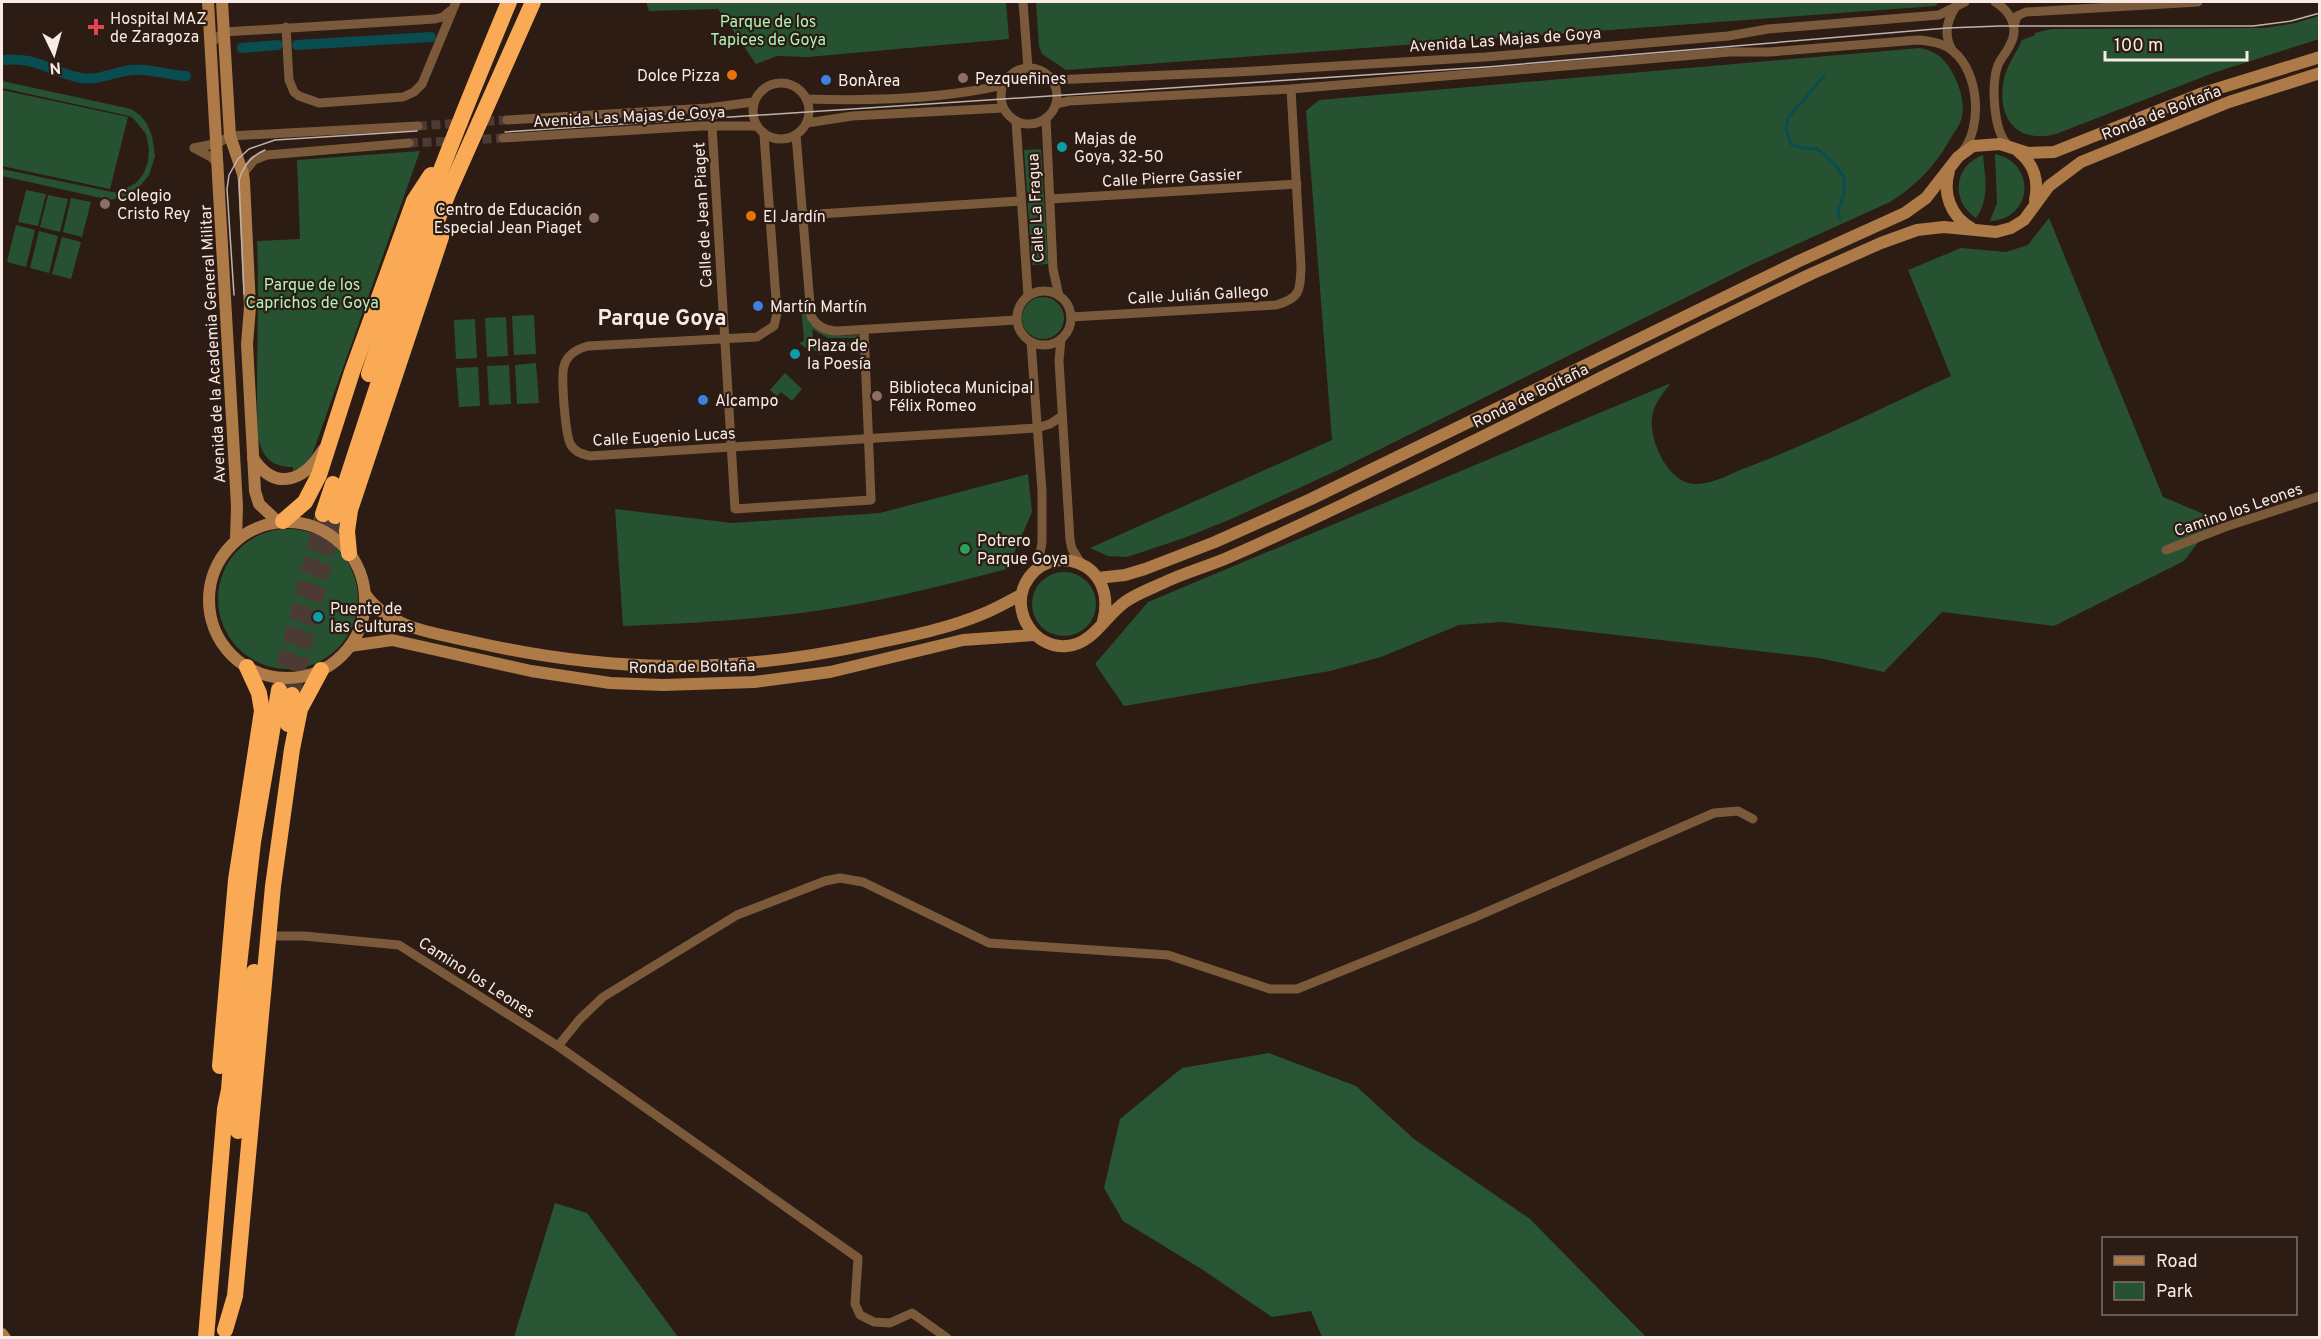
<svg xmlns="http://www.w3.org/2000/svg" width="2321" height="1339" font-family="Overpass,sans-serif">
<rect width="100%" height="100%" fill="#2c1c14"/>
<g fill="#275232">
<path d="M646,2H1006L1009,39L808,57L777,56L756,64L718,9L649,11Z"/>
<path d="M1036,2H1939L1935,6L1066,70L1042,54L1039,46Z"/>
<path d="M2319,16V39L2213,73L2056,134C2013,145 1995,113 2005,75C2009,62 2017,52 2022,40L2035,35V33L2051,29L2265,28L2295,23Z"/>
<path d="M1920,48C1936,51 1945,59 1952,72C1959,84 1965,102 1962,116C1961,123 1956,130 1952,136C1936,165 1917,185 1890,202L1751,265L1336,471L1231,519L1184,538L1127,557L1108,556L1090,548L1332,440L1306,111L1319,100Z"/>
<path d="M2,81L131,109L140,115L147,124L152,136L155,156L149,175L141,185L125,196L110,200L2,176V169L117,193L136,183L144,173L148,162L149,148L146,134L133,118L129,116L2,88Z"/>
<path d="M2,90L128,117L110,189L2,166Z"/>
<path d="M1041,149L1048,264L1032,265L1024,150Z"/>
<path d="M420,151L312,455L306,465L293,471V467C271,467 264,458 258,439C255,373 260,307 257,241L300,239L297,160Z"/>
<path d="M1995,154C2037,163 2033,219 1990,221L1997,203Z"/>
<path d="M1983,155C1985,177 1990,199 1976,218C1950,201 1954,165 1983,155Z"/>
<path d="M26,190L46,194L38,226L18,222Z"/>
<path d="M48,195L68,199L60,232L40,227Z"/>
<path d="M71,198L91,202L82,237L63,232Z"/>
<path d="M2049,218L2163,497L2216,519L2184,561L2054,626L1942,612L1884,672L1819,658L1502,622L1459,625L1381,657L1330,671L1124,706L1095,664L1148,602L1671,383C1663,393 1653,405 1652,418C1649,441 1669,485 1696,484C1713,484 1727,475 1743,469C1814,442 1882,408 1951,376L1908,270L1961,248L2006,252L2028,245Z"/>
<path d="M16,225L35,230L26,267L7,262Z"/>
<path d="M39,231L58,236L49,273L30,268Z"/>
<path d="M62,237L81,242L71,279L52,274Z"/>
<circle cx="1043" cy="318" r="21"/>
<path d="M801,304H805C809,339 833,336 861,335V345L829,347V344L854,342V338H828L812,329L814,342L822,356L809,346L806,348L799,343L804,341Z"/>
<path d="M534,315L536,354L514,355L512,316Z"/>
<path d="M506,317L508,356L487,357L485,318Z"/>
<path d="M475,319L477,358L456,359L454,320Z"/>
<path d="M536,363L539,403L517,404L515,365Z"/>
<path d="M509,365L511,404L489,405L487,366Z"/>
<path d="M478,367L480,406L459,407L456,368Z"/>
<path d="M785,373L802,389L792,401L781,392L777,396L770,390Z"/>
<path d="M1028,474L1032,512L1007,569C953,583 898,597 842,607C770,619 696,623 623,626L615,509L732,523L880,513Z"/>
<circle cx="288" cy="599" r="70"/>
<circle cx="1064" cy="604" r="32"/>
</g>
<g fill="#285634">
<path d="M1269,1053L1356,1086L1414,1139L1530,1219L1646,1337H1322L1311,1311L1272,1317L1203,1270L1123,1221L1104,1188L1120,1119L1182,1068Z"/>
<path d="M555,1203L587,1213L678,1337H514Z"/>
</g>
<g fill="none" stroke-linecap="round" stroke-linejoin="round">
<g stroke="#094d50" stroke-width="3">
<path d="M752,31L764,19"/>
<path d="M1824,76L1788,118L1786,129L1791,144L1802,148L1817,149L1832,161L1844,177V195L1838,210L1840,219"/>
</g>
<g stroke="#094d50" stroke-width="10">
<path d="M297,45L431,37"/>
<path d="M242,48L278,45"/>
<path d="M2,60C36,56 50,72 81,78C97,81 115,72 131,70C150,68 167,75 186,76"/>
</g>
<g stroke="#4b3b34" stroke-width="9" stroke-dasharray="9 4.5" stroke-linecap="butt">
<path d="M418,126L507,120"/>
<path d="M469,140L503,138"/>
<path d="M409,143L455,141"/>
</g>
<g stroke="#4b3b34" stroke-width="16" stroke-dasharray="16 8" stroke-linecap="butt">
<path d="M279,690L323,514"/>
<path d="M292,695L335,516"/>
</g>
<g stroke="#7a5a3b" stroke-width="9">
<path d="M1023,2L1028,68"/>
<path d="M1995,2C2010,11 2020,27 2010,45C2007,52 2001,58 1998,65C1991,84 1993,133 2009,146"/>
<path d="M2014,26L2017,16L2026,12L2198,2"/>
<path d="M286,27L289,80L294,92L299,96L319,103L403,97L414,92L422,84L456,2"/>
<path d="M210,44L224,32L435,19L443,17L450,11"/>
<path d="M1952,50C1944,36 1946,22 1955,8"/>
<circle cx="1029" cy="96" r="28"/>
<path d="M1052,80L1237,72L1485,57L1728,36L1768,29L1939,15L1965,2"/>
<circle cx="781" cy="111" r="28"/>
<path d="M806,99C868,101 942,99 1003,85"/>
<path d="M1056,104L1069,101L1291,89L1730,52H1769L1918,40C1931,41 1944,43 1954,52C1979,73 1983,127 1962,152"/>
<path d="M1046,118L1053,269L1059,296"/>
<path d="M507,120L708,108L753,102"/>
<path d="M1016,121L1028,296"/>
<path d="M807,123L852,116L1003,108"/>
<path d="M712,126L735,509L871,500L864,330"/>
<path d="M764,135L777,313L774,326L757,337L588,346C577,349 567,355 564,366C561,376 565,436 571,445C575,452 582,454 590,456L1037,428L1050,424L1062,416"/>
<path d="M796,135L811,316C817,327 826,331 838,331L1016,320"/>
<path d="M503,138L702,126H757"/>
<path d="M194,148L218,143L230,136L418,126"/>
<path d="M194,148L211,157L219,165"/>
<path d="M243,174L254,160L267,155L409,143"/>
<path d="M1050,199L1297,184"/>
<path d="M803,215L1020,201"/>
<circle cx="1044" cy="318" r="27"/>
<path d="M1071,317L1276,305C1301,298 1300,290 1301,267L1291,89"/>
<path d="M1061,339L1059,361L1070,540L1072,549L1082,565"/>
<path d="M1031,342L1042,491V543L1037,569"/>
<path d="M2166,550L2225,527L2320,496"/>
<path d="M268,936H304L399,945L558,1046L858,1258L855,1304L860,1315L874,1322L890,1323L912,1313L947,1338"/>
<path d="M558,1046L579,1020L603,997L737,915L825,881L840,878L863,882L989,943L1168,955L1270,989H1297L1473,918L1714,813L1738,811L1753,819"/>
</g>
<g stroke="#ae7a47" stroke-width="12">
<path d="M208,2L237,506L236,540"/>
<path d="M222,2L230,136L243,174L244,181L250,307L247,344L255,491L259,504L278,522"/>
<path d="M2019,152C2034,164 2039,181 2035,200"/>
<path d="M1949,171C1942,194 1951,216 1971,228"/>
<path d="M253,458C276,493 305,480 323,450"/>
<circle cx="287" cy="600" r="78"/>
<path d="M1098,578L1125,575L1145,569L1215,542L1311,499L1799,261L1905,213L1926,198L1958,157L1973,146L2000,144L2028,153L2054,152L2200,94L2320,57"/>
<path d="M365,594C389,629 435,633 474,642C609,673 730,674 866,645C905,637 948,629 985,613C997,608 1009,601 1021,595"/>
<path d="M1103,621C1119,561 1048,539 1025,584C1011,613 1035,649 1067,646C1093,644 1105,616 1125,602C1136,594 1150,589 1163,583C1183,573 1206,567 1227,558C1274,538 1321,515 1367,493C1516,422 1662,345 1811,274L1881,243L1917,230L1944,227L1996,232L2011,228L2024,220L2049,186L2081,162L2229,102L2320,73"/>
<path d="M350,646L392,640L531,671L610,683L663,685L754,682L830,672L963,640L1034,635"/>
<path d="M2,1334L5,1338"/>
</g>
<g stroke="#faaa55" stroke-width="16">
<path d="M369,374C409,247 458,124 509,2"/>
<path d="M323,514L333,484"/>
<path d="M335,516L409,290L449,191L533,2"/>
<path d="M283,521L305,502L319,475L352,372L414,201L431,175"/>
<path d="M349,553L347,531L350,510L441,237"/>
<path d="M288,724L292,695"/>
<path d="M220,1066L236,880L262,711L259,693L247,667"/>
<path d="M238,1131L244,1041L254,972"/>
<path d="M225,1330L235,1296L273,886L292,749L300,709L321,670"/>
<path d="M206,1338L225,1109L229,1090L238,974L253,842L279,690"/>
</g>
<g stroke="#c0b3ad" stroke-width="1.5">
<path d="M505,132L1487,67L1947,28L2000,26H2253L2291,21L2320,13"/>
<path d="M244,294L239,180C243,166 251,156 265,150"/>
<path d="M234,295L227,189L229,175L238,159L249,149L275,140L417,131"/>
</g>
</g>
<path fill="#e0444e" stroke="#2c1c14" stroke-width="2" d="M93 18h6v6h6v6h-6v6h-6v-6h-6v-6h6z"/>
<g fill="#e8710a" stroke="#2c1c14" stroke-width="2">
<circle cx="732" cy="75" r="6"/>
<circle cx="751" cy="216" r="6"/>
</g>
<g fill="#8d6e63" stroke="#2c1c14" stroke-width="2">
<circle cx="963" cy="78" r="6"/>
<circle cx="105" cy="204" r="6"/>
<circle cx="594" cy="218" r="6"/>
<circle cx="877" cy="396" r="6"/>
</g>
<g fill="#3f7fe0" stroke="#2c1c14" stroke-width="2">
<circle cx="826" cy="80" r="6"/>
<circle cx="758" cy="306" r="6"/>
<circle cx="703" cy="400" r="6"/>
</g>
<g fill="#0f9aa8" stroke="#2c1c14" stroke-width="2">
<circle cx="1062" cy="147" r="6"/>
<circle cx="795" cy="354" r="6"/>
<circle cx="318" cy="617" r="6"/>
</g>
<circle fill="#2e9e5b" stroke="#2c1c14" stroke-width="2" cx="965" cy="549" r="6"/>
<g text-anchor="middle" stroke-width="4.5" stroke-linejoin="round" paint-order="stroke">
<g font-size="16" fill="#f8ebe6" stroke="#2c1c14" text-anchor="start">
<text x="110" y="24">Hospital MAZ<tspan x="110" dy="18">de Zaragoza</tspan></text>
<text x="720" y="81" text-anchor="end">Dolce Pizza</text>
<text x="975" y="84">Pezqueñines</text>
<text x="838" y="86">BonÀrea</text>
<text x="1074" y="144">Majas de<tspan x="1074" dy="18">Goya, 32-50</tspan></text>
<text x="117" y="201">Colegio<tspan x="117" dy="18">Cristo Rey</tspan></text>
<text x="582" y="215" text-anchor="end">Centro de Educación<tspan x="582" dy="18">Especial Jean Piaget</tspan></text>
<text x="763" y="222">El Jardín</text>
<text x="770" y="312">Martín Martín</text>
<text x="807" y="351">Plaza de<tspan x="807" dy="18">la Poesía</tspan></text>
<text x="889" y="393">Biblioteca Municipal<tspan x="889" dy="18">Félix Romeo</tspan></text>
<text x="715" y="406">Alcampo</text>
<text x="977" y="546">Potrero<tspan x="977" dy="18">Parque Goya</tspan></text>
<text x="330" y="614">Puente de<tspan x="330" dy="18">las Culturas</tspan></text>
</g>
<g font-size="16" fill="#abf4ba" stroke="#2c1c14">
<text x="768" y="27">Parque de los<tspan x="768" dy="18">Tapices de Goya</tspan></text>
<text x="312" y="290">Parque de los<tspan x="312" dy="18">Caprichos de Goya</tspan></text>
</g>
<g font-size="16" fill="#f8ebe6" stroke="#2c1c14">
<text transform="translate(1505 39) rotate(-4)" y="6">Avenida Las Majas de Goya</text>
<text transform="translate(2161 112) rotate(-21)" y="6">Ronda de Boltaña</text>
<text transform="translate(629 116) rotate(-3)" y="6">Avenida Las Majas de Goya</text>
<text transform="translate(1172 177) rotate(-3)" y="6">Calle Pierre Gassier</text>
<text transform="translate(1035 208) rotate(-93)" y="6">Calle La Fragua</text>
<text transform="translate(702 215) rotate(-93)" y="6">Calle de Jean Piaget</text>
<text transform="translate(1198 294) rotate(-3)" y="6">Calle Julián Gallego</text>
<text transform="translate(212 344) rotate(-93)" y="6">Avenida de la Academia General Militar</text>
<text transform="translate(1530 395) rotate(-26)" y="6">Ronda de Boltaña</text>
<text transform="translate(664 436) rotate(-3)" y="6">Calle Eugenio Lucas</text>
<text transform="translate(2238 509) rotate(-19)" y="6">Camino los Leones</text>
<text transform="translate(692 666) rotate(-1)" y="6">Ronda de Boltaña</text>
<text transform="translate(477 977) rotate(33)" y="6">Camino los Leones</text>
</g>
<g font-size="22" font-weight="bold" fill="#f8ebe6" stroke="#2c1c14">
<text x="662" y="325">Parque Goya</text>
</g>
</g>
<rect width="2321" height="1339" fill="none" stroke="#f8ebe6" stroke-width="6"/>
<rect x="2102" y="1237" width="195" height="78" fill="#2c1c14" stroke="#7e6f68" stroke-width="1.5"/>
<rect x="2114" y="1256" width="30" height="9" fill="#ae7a47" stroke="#7e6f68" stroke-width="1.5"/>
<text x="2156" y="1267" font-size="18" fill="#f8ebe6">Road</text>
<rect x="2114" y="1282" width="30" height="18" fill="#275232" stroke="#7e6f68" stroke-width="1.5"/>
<text x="2156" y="1297" font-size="18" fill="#f8ebe6">Park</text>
<g transform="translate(54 54) rotate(175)" stroke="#2c1c14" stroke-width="4.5" paint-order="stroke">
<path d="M0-4.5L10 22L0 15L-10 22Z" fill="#f8ebe6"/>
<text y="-9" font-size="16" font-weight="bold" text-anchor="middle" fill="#f8ebe6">N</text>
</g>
<path d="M2105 51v9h142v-9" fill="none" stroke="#f8ebe6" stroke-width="3"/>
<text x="2114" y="51" font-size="18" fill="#f8ebe6" stroke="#2c1c14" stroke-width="4.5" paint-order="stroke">100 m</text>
</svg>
